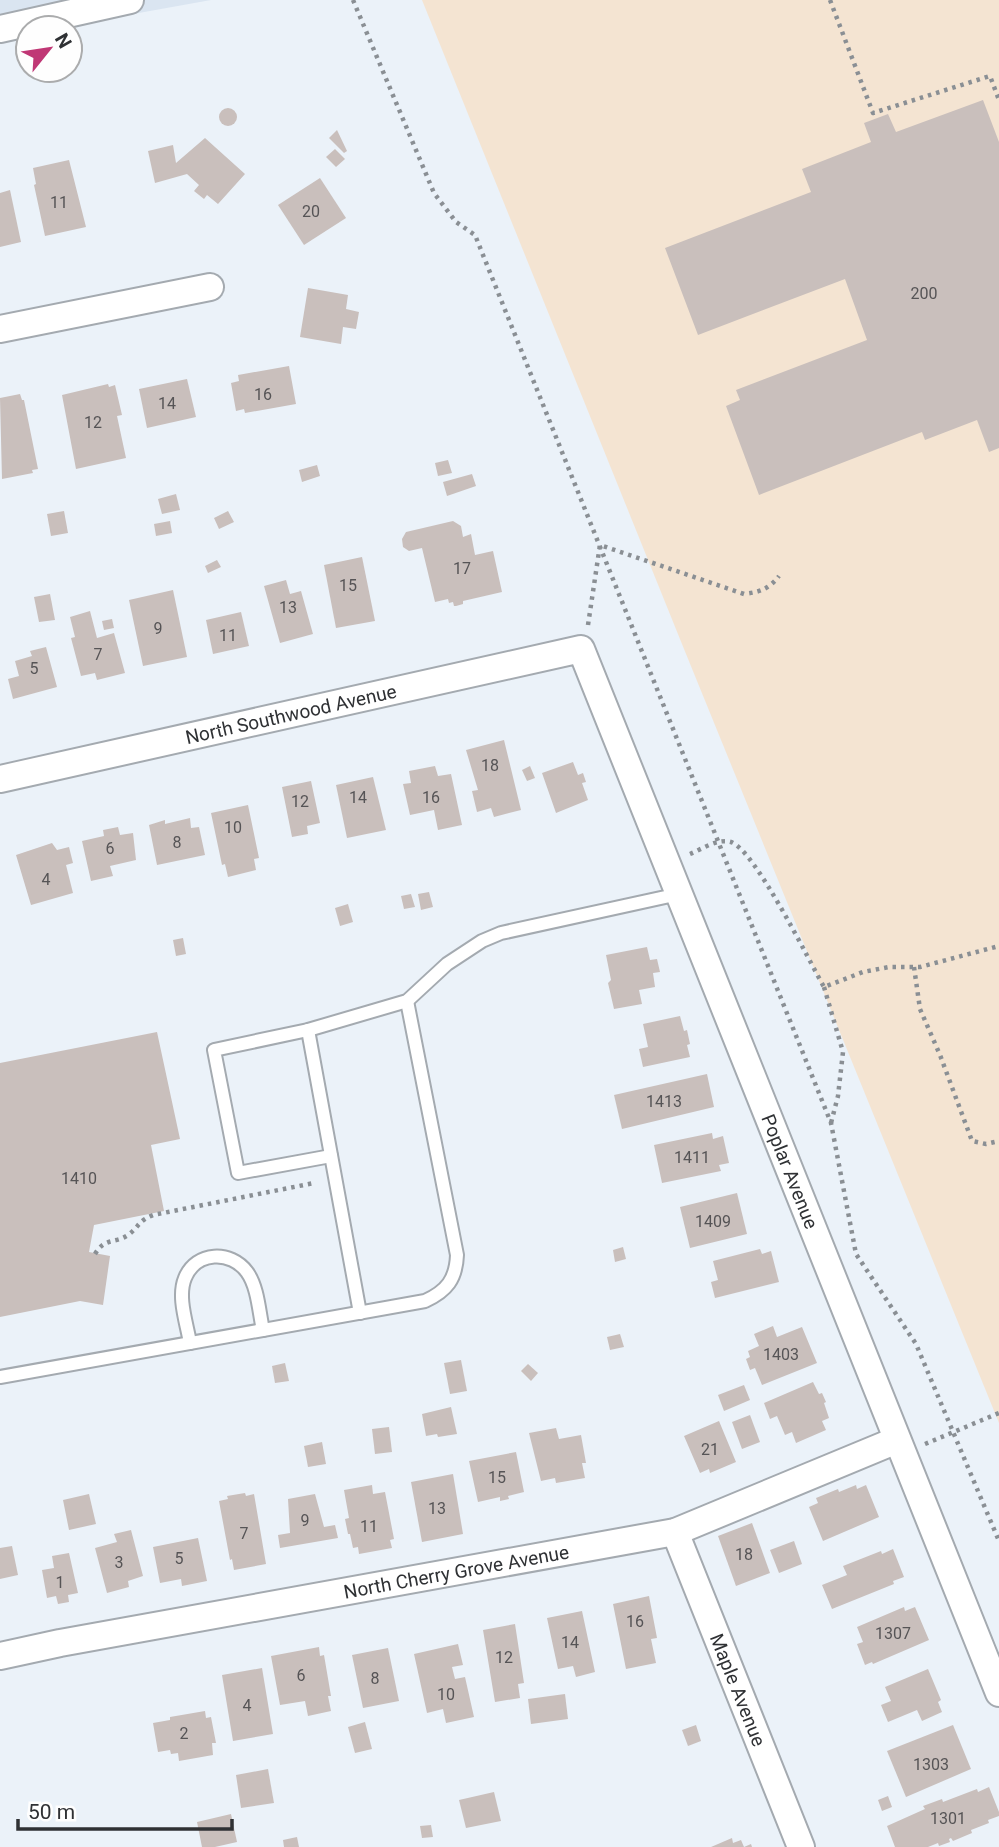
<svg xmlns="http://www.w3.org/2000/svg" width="999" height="1847" font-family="Roboto,sans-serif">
<rect width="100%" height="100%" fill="#ebf2f9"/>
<path fill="#dae5f1" d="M0,0H211L0,38Z"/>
<path fill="#f4e4d2" d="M422,0H999V1423L684,649Z"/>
<g fill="#c9bfbc">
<path d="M983,100L999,142V448L989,452L977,420L925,440L922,432L759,495L726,406L740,400L736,390L867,340L845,279L698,335L665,248L811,192L802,169L871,142L864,123L888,114L896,132Z"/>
<circle cx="228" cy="117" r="9"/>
<path d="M337,130L347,151L344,153L329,138Z"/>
<path d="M205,138L245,174L218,204L207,195L204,199L194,191L199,185L187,174L155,183L148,151L173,145L176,163Z"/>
<path d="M335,149L345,159L336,167L326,157Z"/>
<path d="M69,160L86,227L45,236L34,185L36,184L33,168Z"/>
<path d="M320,178L346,218L304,245L278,205Z"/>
<path d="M10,190L21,242L0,247V193Z"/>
<path d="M308,288L348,295L346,309L359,312L356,329L343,327L341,344L300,337Z"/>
<path d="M289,366L296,404L245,413L244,409L236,411L231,383L239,381L238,375Z"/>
<path d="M187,379L196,417L147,428L139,389Z"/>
<path d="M108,384L109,387L115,385L122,415L117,416L126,458L76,469L62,395Z"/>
<path d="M20,394L22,400H24L38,469L32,470L33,473L2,479L0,398Z"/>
<path d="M448,460L452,473L438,476L435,463Z"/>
<path d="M317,465L320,476L302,482L299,470Z"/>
<path d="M472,474L476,486L447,496L443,482Z"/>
<path d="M176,494L180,510L162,514L158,499Z"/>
<path d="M64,511L68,533L51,536L47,514Z"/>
<path d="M228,511L234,522L219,529L214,518Z"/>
<path d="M170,521L172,533L156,536L154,524Z"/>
<path d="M453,521L461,526L463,537L471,534L475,555L493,551L502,592L463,601V604L456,606H454L453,602L449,603L448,599L435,602L422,548L409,551L403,547L402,539L406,532Z"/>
<path d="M362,557L375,621L336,628L324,565Z"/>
<path d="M217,560L221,567L208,573L205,566Z"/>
<path d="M286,580L290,594L301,591L313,634L280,643L264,586Z"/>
<path d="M173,590L187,657L143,666L129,600Z"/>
<path d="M50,594L55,620L39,622L34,597Z"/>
<path d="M90,611L97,638L114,633L125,673L97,680L95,673L81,676L71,638L75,637L70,617Z"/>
<path d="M241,612L249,646L213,654L206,620Z"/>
<path d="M112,619L114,628L104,630L102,621Z"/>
<path d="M46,647L57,687L13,699L8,679L19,676L15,661L32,656L30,651Z"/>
<path d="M504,740L521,810L494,817L491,808L477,812L472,791L478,790L466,750Z"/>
<path d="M573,762L578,775L583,773L586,782L582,783L588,800L556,813L542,773Z"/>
<path d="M435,766L438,776L451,774L462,825L438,830L434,810L410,815L403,784L411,783L409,771Z"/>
<path d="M530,766L535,778L527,781L522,770Z"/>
<path d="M373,777L386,830L347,838L336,785Z"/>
<path d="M311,781L320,823L307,826L308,834L292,837L282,787Z"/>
<path d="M248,805L259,858L254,859L256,870L228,877L225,864L222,865L211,813Z"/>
<path d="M190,818L191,828L199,827L205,855L157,865L149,825L165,820V824Z"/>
<path d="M118,827L120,835L133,833L136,860L110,866L113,876L91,881L82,841L104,836L103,830Z"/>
<path d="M52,843L57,850L69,847L73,863L66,865L73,893L31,905L16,855Z"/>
<path d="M429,892L433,907L421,910L418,894Z"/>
<path d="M411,894L415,907L404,909L401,896Z"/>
<path d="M348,904L353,922L340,926L335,908Z"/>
<path d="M183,938L186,954L176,956L173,940Z"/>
<path d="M647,947L650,960L657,959L660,972L653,973L655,987L639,990L642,1004L614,1009L608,983L611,980L606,955Z"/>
<path d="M680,1016L684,1031L687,1030L690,1044L687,1045L690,1057L643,1067L639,1049L648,1047L643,1024Z"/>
<path d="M157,1032L180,1139L151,1145L164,1211L94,1225L89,1252L110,1256L103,1305L80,1301L0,1317V1063Z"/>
<path d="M707,1074L714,1107L622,1129L614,1095Z"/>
<path d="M712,1133L713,1139L723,1136L729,1163L719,1165L721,1171L662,1183L654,1145Z"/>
<path d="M737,1193L747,1234L690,1248L680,1207Z"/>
<path d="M623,1247L626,1259L615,1262L613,1250Z"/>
<path d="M760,1249L762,1254L771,1251L779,1282L715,1298L711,1282L718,1280L713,1261Z"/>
<path d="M773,1326L777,1337L802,1327L817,1363L762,1385L755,1368L750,1370L746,1359L750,1357L748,1351L759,1346L754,1334Z"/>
<path d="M620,1334L624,1347L610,1350L607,1337Z"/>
<path d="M461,1360L467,1391L450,1394L444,1363Z"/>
<path d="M285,1363L289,1381L275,1383L272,1366Z"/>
<path d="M528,1364L538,1373L531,1381L521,1371Z"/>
<path d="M813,1382L819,1394L822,1393L826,1402L824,1403L829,1418L822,1421L826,1430L796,1443L792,1432L785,1435L777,1416L770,1419L764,1403Z"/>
<path d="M744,1385L750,1400L724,1411L718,1395Z"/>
<path d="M451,1407L457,1434L438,1437L437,1434L426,1436L422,1414Z"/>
<path d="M750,1415L760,1442L742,1449L732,1422Z"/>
<path d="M719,1421L736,1462L710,1473L709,1469L700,1473L684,1436Z"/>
<path d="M389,1427L392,1452L375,1454L372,1429Z"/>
<path d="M556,1428L559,1439L581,1435L586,1463H582L585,1478L556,1483L555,1478L541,1481L529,1433Z"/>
<path d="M322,1442L326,1464L308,1467L304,1446Z"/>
<path d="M516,1452L524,1492L508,1496L509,1499L500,1501V1497L478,1502L469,1461Z"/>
<path d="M453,1474L463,1534L422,1542L411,1482Z"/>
<path d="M372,1485L373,1494L385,1492L394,1539L390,1540L392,1548L359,1554L358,1547L353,1548L350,1534H348L345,1519L349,1518L344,1490Z"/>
<path d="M856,1485L857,1489L866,1485L879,1517L823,1541L809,1507L818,1503L816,1498L838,1489L839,1492Z"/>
<path d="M245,1493L246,1496L254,1494L266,1564L234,1570L232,1559L230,1560L219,1501L228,1499L227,1496Z"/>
<path d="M89,1494L96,1524L69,1530L63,1500Z"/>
<path d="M315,1494L324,1527L335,1525L338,1538L280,1548L278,1535L290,1533L288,1499Z"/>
<path d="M752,1523L770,1573L736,1586L718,1536Z"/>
<path d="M131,1530L143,1576L128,1581L129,1587L107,1593L95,1548L117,1542L114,1534Z"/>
<path d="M198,1538L207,1581L182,1586L181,1579L160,1583L153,1547Z"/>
<path d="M794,1541L802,1564L779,1573L770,1550Z"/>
<path d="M12,1546L18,1575L0,1579V1548Z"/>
<path d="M893,1549L904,1577L893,1581L894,1584L832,1609L822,1585L847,1575L843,1566L881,1551L882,1554Z"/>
<path d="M69,1553L78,1593L68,1595L69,1602L58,1604L56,1596L47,1598L42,1570L54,1568L52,1556Z"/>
<path d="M649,1596L657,1638L651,1639L656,1663L626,1669L613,1604Z"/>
<path d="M904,1607L905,1611L915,1607L929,1640L873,1664L872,1662L865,1665L857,1644L863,1642L857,1627Z"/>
<path d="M582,1611L595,1672L576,1677L573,1666L558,1669L547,1618Z"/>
<path d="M515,1624L524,1683L518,1684L520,1698L495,1702L483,1630Z"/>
<path d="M458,1644L463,1665L452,1667L455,1679L465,1677L474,1717L446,1723L443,1709L427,1713L414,1654Z"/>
<path d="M319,1647L320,1656L324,1655L331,1696H328L331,1711L308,1716L305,1701L280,1705L271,1656Z"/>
<path d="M388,1648L399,1701L363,1708L352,1655Z"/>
<path d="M262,1668L273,1734L233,1741L222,1675Z"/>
<path d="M928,1669L941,1700L938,1702L942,1712L922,1721L917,1710L888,1722L881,1705L891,1701L885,1687Z"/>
<path d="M565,1694L568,1719L531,1724L528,1699Z"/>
<path d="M205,1711L206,1718L211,1717L216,1743H212L213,1755L179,1761L178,1753L171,1754L170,1750L158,1752L153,1723L170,1720V1717Z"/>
<path d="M365,1722L372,1749L355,1753L348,1727Z"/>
<path d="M696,1725L701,1741L688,1746L682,1730Z"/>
<path d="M953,1725L971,1769L906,1797L887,1751Z"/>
<path d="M268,1769L274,1803L241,1808L236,1775Z"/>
<path d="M989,1787L999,1812V1816L988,1820L989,1823L971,1830L972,1833L953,1841L951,1838L949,1839L950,1842L939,1846L938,1843L928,1847H895L887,1826L925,1809L923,1806L942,1799L943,1802L977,1789L978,1792Z"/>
<path d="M494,1792L501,1821L466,1828L459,1800Z"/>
<path d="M888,1796L892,1807L882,1811L878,1800Z"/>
<path d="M231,1814L237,1842L215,1847H202L197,1822Z"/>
<path d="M431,1825L433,1837L422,1838L420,1826Z"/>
<path d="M297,1837L299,1847H284L283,1840Z"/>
<path d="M732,1838L733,1843L741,1840L744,1847L751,1844L752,1847H711Z"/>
</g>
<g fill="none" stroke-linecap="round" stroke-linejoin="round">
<defs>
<g id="lane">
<path d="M308,1030L360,1313"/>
<path d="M331,1156L238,1173L214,1050L308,1030L407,1001L447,964L482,941L501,933L679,894"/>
<path d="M190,1343C187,1324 177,1297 185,1278C196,1251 231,1250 247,1272C258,1287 259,1312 263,1330"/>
<path d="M0,1377L425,1301C447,1291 456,1279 457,1255L407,1001"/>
</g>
<g id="street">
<path d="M0,29L130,0"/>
<path d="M0,329L210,287"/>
<path id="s1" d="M0,779L581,649L999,1693"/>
<path id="s2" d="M675,1532L801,1847"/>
<path id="s3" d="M0,1656L60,1643L675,1532L897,1440"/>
</g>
</defs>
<use href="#lane" stroke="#a4aab0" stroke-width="16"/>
<use href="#street" stroke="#a4aab0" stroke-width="30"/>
<g stroke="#8a8f94" stroke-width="4.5" stroke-dasharray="3.5 5" stroke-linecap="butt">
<path d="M353,0L434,193L456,222L475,235L477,240L831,1123L856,1254L916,1344L999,1541"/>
<path d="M830,0L873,113L990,76L999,100"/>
<path d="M588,625L600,545L744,594C760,592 769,589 779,576"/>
<path d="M690,854C702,849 718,838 731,842C755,850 809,961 824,987L863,972L889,967H920L999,946"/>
<path d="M914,967L920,1009L940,1055L972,1141L986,1144L999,1141"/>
<path d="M824,987L843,1052L838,1096L831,1123"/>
<path d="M95,1254C105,1237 115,1244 128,1235C139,1227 138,1221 153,1215L314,1183"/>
<path d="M925,1444L999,1413"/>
</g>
<use href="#lane" stroke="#fff" stroke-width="12"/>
<use href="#street" stroke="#fff" stroke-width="26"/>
</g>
<g text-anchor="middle" stroke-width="6" stroke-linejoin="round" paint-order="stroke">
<g font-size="16" fill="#565456">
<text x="59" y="208">11</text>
<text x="311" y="217">20</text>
<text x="924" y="299">200</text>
<text x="263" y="400">16</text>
<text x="167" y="409">14</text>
<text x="93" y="428">12</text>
<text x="462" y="574">17</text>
<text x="348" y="591">15</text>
<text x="288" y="613">13</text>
<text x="158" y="634">9</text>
<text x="228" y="641">11</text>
<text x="98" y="660">7</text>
<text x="34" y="674">5</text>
<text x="490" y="771">18</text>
<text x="358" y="803">14</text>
<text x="431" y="803">16</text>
<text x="300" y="807">12</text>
<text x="233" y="833">10</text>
<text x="177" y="848">8</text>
<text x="110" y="854">6</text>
<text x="46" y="885">4</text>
<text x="664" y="1107">1413</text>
<text x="692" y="1163">1411</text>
<text x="79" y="1184">1410</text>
<text x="713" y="1227">1409</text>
<text x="781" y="1360">1403</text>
<text x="710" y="1455">21</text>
<text x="497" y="1483">15</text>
<text x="437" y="1514">13</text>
<text x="305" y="1526">9</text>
<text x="369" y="1532">11</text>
<text x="244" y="1539">7</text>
<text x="744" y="1560">18</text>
<text x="179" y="1564">5</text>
<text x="119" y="1568">3</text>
<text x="60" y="1588">1</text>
<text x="635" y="1627">16</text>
<text x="893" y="1639">1307</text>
<text x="570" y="1648">14</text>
<text x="504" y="1663">12</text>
<text x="301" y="1681">6</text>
<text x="375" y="1684">8</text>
<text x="446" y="1700">10</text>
<text x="247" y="1711">4</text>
<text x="184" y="1739">2</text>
<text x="931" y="1770">1303</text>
<text x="948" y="1824">1301</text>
</g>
<g font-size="19" fill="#2f3134" stroke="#fefefe">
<text dy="7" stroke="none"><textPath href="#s1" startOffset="298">North Southwood Avenue</textPath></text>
<text dy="7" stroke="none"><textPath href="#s1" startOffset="1158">Poplar Avenue</textPath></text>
<text dy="7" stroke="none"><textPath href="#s3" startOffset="464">North Cherry Grove Avenue</textPath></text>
<text dy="7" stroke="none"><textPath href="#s2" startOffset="170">Maple Avenue</textPath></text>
</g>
</g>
<g transform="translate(49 49) rotate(60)"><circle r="33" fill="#fefefe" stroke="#abacad" stroke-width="2"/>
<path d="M0-5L12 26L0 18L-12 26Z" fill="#c03775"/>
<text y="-10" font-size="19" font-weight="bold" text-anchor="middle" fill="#2f3134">N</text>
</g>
<path d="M18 1819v10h214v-10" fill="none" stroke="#2f3134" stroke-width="3.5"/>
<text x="28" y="1819" font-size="21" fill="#2f3134" stroke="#fefefe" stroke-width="5" paint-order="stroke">50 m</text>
</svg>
